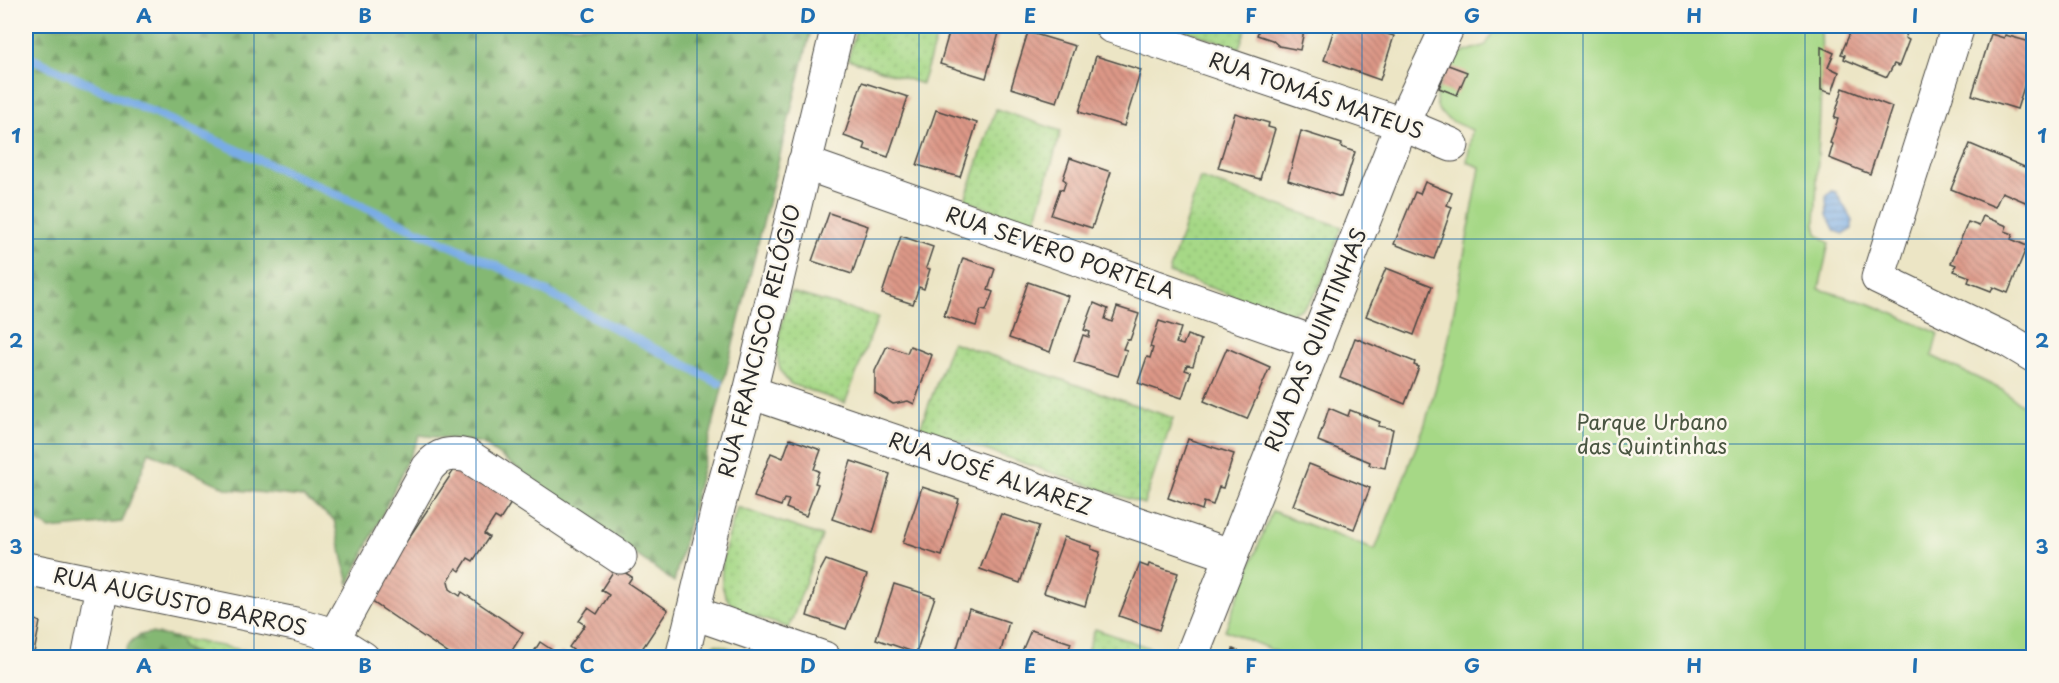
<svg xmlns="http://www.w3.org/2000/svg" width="2059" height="683" font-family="'Playpen Sans',sans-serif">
<defs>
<pattern id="grass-dots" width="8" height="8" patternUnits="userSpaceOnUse" patternTransform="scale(1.5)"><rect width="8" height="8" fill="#a6d886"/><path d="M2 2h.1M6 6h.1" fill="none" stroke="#8fba74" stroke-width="1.8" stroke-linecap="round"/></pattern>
<pattern id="forest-firs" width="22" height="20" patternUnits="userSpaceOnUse" patternTransform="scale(1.5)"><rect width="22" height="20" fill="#84b873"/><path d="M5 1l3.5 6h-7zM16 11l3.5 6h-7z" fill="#6c965f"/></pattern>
<pattern id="water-rules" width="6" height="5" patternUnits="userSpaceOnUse" patternTransform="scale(1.5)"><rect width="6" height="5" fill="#79ace5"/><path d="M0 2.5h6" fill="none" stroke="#638cba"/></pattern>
<pattern id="building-back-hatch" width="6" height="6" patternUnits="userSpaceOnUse" patternTransform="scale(1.5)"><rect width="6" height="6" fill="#dd9887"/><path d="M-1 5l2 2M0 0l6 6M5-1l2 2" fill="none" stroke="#b37c6f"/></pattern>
</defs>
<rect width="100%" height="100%" fill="#fbf7ec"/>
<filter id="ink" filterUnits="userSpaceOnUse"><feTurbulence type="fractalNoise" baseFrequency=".0167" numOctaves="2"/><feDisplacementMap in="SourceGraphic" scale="12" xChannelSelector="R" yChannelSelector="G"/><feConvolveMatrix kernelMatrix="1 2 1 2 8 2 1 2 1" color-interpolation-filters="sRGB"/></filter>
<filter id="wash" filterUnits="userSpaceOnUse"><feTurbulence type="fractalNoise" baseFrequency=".008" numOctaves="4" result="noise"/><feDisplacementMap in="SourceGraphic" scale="24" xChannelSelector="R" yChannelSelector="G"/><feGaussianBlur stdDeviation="1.35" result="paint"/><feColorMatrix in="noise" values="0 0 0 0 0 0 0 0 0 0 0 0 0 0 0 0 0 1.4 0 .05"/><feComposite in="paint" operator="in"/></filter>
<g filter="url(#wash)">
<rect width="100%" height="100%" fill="#ece5c5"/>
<g fill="url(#grass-dots)" stroke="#688258" stroke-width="1.5">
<path d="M857,26H940L922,84L848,59Z"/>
<path d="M1171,26H1247L1239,48Z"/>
<path d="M996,109L1061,131L1034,225L965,200Z"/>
<path d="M1200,178L1342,227C1331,254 1319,318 1282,313L1169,273Z"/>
<path d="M791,292L878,317L845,403L791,384C764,361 784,320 791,292Z"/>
<path d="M952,342L1173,418L1144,504L920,428Z"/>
<path d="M737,507L822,536L789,628C774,622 756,618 741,611C704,593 730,536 737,507Z"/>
<path d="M1095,629L1173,656L1085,657Z"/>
<path d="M178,638L264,654L277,657H203L183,648Z"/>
<path d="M715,644L763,657H700Z"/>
</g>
<g fill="url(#forest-firs)" stroke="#58724f" stroke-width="1.5">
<path d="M26,26H812L674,582L482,443L420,435L349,584L334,520L303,497L228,489L149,452L122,522L50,529L26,514Z"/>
<path d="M151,633L178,638L183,648L203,657H124C127,642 136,634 151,633Z"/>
</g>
<path fill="#a6d886" stroke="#688258" stroke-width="1.5" d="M1496,26H1821L1822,65L1815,225L1817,233L1829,243L1819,289L1870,304L1938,333L1932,356L2002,390L2033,413V657L1291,658L1225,630L1272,511L1375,550L1424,427L1446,353L1479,174L1480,167L1467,162L1472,130C1421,111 1434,99 1452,56L1486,45Z"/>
<path fill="url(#water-rules)" stroke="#526c88" stroke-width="1.5" d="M1832,191L1836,192L1852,220V229L1844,234L1835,231L1827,215L1826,197Z"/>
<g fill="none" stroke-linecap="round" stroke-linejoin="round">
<path stroke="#79ace5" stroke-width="9" d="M26,56L499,267L719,383"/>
</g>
<g id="blocks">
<g fill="url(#building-back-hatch)">
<path d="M951,26H1001L986,78L940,64Z"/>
<path d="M1260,26H1305L1300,50L1279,46L1272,40L1257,35Z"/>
<path d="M1335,26H1372L1388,31L1387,34L1394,36L1380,80L1324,60Z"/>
<path d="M1853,26L1910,27L1905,38L1909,40L1899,66L1894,64L1887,77L1844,59L1845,55L1841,54Z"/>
<path d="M1028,32L1075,46L1057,102L1011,88Z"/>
<path d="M1991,34L2004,38L2005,35L2034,43V55L2017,109L1972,95Z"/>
<path d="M1821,47L1834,53L1828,67L1839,72L1832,93L1821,90Z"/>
<path d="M1096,56L1141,70L1124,126L1079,112Z"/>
<path d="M1448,65L1467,72L1457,95L1439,88Z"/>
<path d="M862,82L908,97L888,157L864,149L866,144L844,136Z"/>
<path d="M1843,88L1892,107L1870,174L1829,158L1833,144L1830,143L1838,119L1834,118Z"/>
<path d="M936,110L977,123L960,177L917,165Z"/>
<path d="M1235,113L1269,123L1268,127L1275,129L1260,179L1218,168Z"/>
<path d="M1301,131L1342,144L1341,147L1355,152L1341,197L1288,180Z"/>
<path d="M1970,144L2034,171V196L2030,204L2002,192L1995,207L1951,189Z"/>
<path d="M1070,158L1111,172L1092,228L1051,215L1060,189L1063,190L1066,181L1063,179Z"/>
<path d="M1425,182L1452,193L1447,205L1452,207L1434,259L1394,244L1415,192L1420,194Z"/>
<path d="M829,213L868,226L852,274L812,261Z"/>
<path d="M1983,216L2007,226L2005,231L2013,234L2011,239L2027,246L2008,293L1993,287L1991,291L1968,282L1970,277L1954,271L1956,265L1951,263L1968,222L1979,226Z"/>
<path d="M901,236L933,247L926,268L930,269L924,289L919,287L913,304L882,294Z"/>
<path d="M963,258L995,269L988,290L993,292L986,311L981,310L976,326L944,316Z"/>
<path d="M1386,268L1432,286L1414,335L1366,316Z"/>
<path d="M1028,282L1068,296L1050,352L1009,338Z"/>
<path d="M1094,303L1108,309L1105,319L1112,322L1117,307L1139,314L1130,340L1127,339L1123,349L1127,350L1118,376L1074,362L1083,335L1089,337L1090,332L1084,330Z"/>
<path d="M1159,321L1181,328L1176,343L1183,345L1187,335L1201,340L1193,366L1187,365L1185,370L1191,372L1182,398L1138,383L1147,357L1150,358L1153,348L1150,347Z"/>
<path d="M1355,338L1415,362L1414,365L1419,367L1405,404L1340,378Z"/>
<path d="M887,346L907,353L910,346L932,355L914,404L908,401L893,404L875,393V371Z"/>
<path d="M1227,348L1270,367L1247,419L1204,401Z"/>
<path d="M1329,408L1348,416L1350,410L1380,422L1378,426L1393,429L1385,468L1369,465L1370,462L1318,441Z"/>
<path d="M790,439L821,450L814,469L819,471L815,483L818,484L806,516L786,508L789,500L784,499L781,506L754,497L771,453L783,458Z"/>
<path d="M1188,439L1234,454L1223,488L1219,487L1213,505L1204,502L1202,510L1168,498Z"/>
<path d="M851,461L890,474L873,533L832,519Z"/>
<path d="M458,464L515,497L500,520L495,517L484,534L489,537L473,561L468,558L460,571L456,568L448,581L450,589L460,596L462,592L523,633L511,652L513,658H455L368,599Z"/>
<path d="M1309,464L1370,488L1354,529L1293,505Z"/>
<path d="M922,487L959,499L942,556L903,543Z"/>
<path d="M1001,514L1039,526L1020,583L980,569Z"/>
<path d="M1064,537L1092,546L1091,549L1100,552L1085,606L1044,593Z"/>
<path d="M826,560L867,575L846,629L807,616L819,573Z"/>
<path d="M1140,564L1148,567L1149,564L1178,573L1159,630L1119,616Z"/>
<path d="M616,567L632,577L628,583L668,610L636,658H557L561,652L568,657L573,650L569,647L585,625L579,621L588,608L597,614L609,595L601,590Z"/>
<path d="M894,584L935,597L916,653L876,639Z"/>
<path d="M969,609L1009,622L999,658H954Z"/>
<path d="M26,615L40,622L33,658H26Z"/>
<path d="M1031,630L1071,643L1066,658H1019Z"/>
<path d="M540,642L552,650L550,654L555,658H530Z"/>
<path d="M1233,649L1252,657L1253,654L1261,658H1229Z"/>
</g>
</g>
</g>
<g filter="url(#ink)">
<use href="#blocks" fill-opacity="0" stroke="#484742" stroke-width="1.5"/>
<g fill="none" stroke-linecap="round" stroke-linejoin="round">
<defs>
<g id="minor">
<path d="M1111,26L1402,124L1452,145"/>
<path d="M1958,26L1878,278L2009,341L2034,356"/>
<path d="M804,163L1316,343"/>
<path d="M750,392L1230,555"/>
<path d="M26,569L295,624L320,631L363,658"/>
<path d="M694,613L824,658"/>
<path d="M333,639L428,468C439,454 450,452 468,456L620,557"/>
<path d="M88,658L102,586"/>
<path d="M682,658L719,504L750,392L838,26"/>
<path d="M1191,658L1402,124L1448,26"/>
</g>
</defs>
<use href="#minor" stroke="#484742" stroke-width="35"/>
<use href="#minor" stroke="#fff" stroke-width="33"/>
</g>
</g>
<path fill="none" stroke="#1f6fb2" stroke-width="1.5" stroke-opacity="0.55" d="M254,26V658M476,26V658M697,26V658M919,26V658M1140,26V658M1362,26V658M1583,26V658M1805,26V658M26,239H2034M26,444H2034"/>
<g text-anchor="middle" stroke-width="5" stroke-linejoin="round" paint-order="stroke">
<g font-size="21" fill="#2b2b2b" stroke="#fbf7ec">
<text transform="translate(1316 96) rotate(19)" y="7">RUA TOMÁS MATEUS</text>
<text transform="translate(1060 253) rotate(19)" y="7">RUA SEVERO PORTELA</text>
<text transform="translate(1316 340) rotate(-68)" y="7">RUA DAS QUINTINHAS</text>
<text transform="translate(760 341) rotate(-76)" y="7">RUA FRANCISCO RELÓGIO</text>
<text transform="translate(990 474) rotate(19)" y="7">RUA JOSÉ ALVAREZ</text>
<text transform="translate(180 602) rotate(12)" y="7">RUA AUGUSTO BARROS</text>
</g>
<g font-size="21" fill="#4a5642" stroke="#fbf7ec">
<text x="1652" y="430">Parque Urbano<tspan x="1652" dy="24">das Quintinhas</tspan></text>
</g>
</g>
<rect width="2059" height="683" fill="none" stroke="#fbf7ec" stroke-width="66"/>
<rect x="33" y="33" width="1993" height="617" fill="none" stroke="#1f6fb2" stroke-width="2"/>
<g font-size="20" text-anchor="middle" font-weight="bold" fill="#1f6fb2">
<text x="144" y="23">A</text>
<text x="365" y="23">B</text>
<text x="587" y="23">C</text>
<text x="808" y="23">D</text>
<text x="1030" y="23">E</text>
<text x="1251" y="23">F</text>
<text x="1472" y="23">G</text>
<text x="1694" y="23">H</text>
<text x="1915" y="23">I</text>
<text x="16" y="143">1</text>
<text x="2042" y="143">1</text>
<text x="16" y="348">2</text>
<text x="2042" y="348">2</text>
<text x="16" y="554">3</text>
<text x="2042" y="554">3</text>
<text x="144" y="673">A</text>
<text x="365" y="673">B</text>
<text x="587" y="673">C</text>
<text x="808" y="673">D</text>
<text x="1030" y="673">E</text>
<text x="1251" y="673">F</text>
<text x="1472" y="673">G</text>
<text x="1694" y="673">H</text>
<text x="1915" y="673">I</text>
</g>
</svg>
